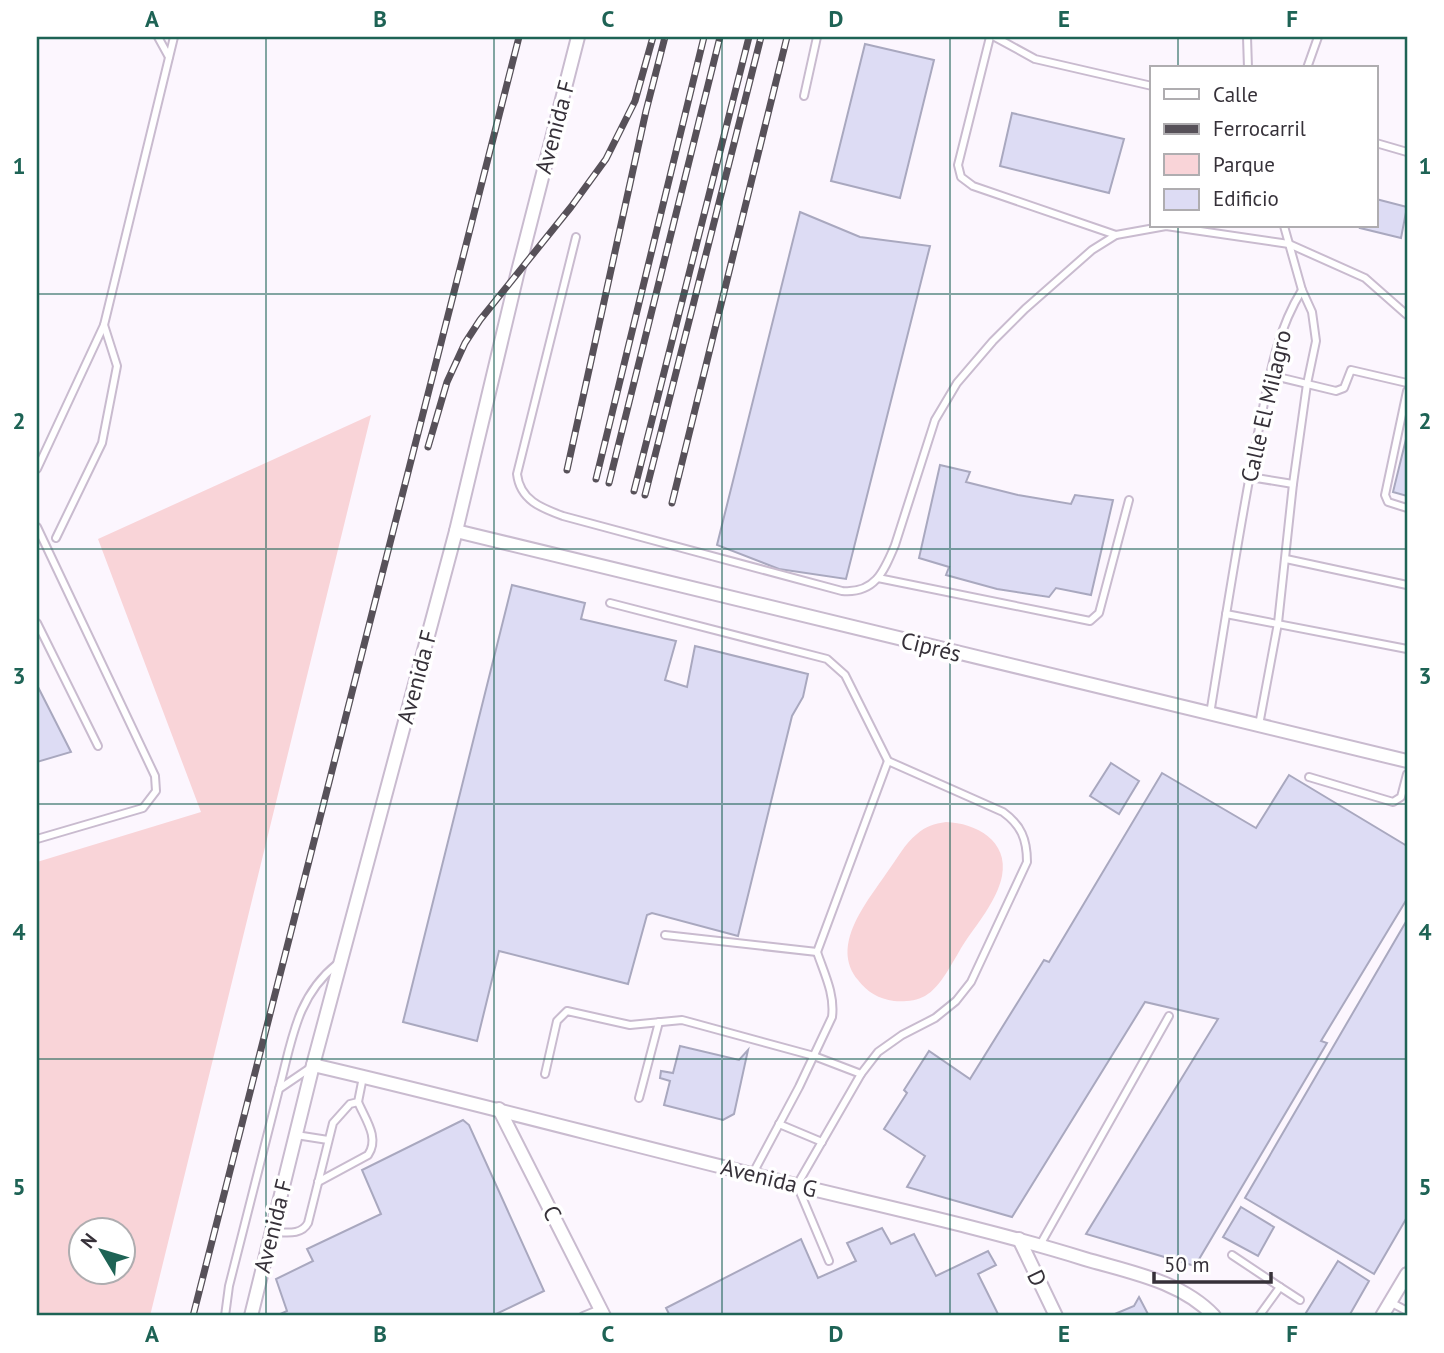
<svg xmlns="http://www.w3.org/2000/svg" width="1444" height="1353" font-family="'PT Sans',sans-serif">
<rect width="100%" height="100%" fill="#fcf6fe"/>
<g fill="#f9d4d8" fill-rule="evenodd">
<path d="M371,415L150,1316H37V862L201,812L98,539ZM80,1230H122V1272H80Z"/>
<path d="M946,822C976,823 1009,841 1002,876C997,901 976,925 963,945C953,961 941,987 925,996C916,1001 903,1002 894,1001C879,999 867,992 858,980C829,945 868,901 888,871C897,859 905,843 917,834C926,826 934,824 946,822Z"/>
</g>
<g fill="#dddcf4" stroke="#a9a8bf" stroke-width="2">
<path d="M865,44L934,60L900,198L831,181Z"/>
<path d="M1012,113L1124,139L1109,193L1000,166Z"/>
<path d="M1376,199L1407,207L1401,238L1360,228L1361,226H1376Z"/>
<path d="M800,212L860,237L930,246L846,579L779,569L717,545Z"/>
<path d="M1407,435V496L1393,492Z"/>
<path d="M940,465L970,472L966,482L1018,495L1071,504L1075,495L1113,500L1091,595L1056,588L1049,597L997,589L946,575L949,567L919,558Z"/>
<path d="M512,585L585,603L581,619L676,641L665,680L687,687L695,646L808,674L803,697L792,716L738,936L652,913L647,915L628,984L499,951L477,1041L403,1022Z"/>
<path d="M37,685L71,752L37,762Z"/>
<path d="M1111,763L1139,781L1119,814L1090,796Z"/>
<path d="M1162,773L1256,828L1289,775L1407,846V899L1321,1041L1327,1043L1195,1266L1086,1234L1218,1019L1145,1002L1012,1217L907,1187L925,1156L884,1129L907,1093L904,1090L929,1051L970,1079L1044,960L1049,962Z"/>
<path d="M1407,920V1217L1374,1274L1245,1198Z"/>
<path d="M680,1046L739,1060L748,1050L734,1114L723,1120L664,1105L670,1081L660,1078L661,1071L673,1073Z"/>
<path d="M463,1120L469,1125L544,1291L492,1316H276L287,1311L276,1279L313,1261L307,1249L381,1214L362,1170Z"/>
<path d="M1241,1207L1274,1227L1258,1256L1223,1237Z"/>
<path d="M882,1228L891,1244L914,1234L936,1276L988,1251L996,1265L978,1274L999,1316H670L666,1308L801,1239L818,1278L856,1261L847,1243Z"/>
<path d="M1338,1261L1369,1281L1349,1316H1304Z"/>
<path d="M1139,1297L1149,1316H1110L1134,1306Z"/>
</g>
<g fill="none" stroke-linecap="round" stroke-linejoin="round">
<defs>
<g id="service">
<path d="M158,37L169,57"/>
<path d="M990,37L958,165L961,177L973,186L1116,235"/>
<path d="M995,37L1035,59L1152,86"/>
<path d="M1247,37L1248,68"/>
<path d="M1307,68L1318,37"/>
<path d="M804,96L817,37"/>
<path d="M1376,143L1407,152"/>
<path d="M576,237L517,474C520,500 541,508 563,516L842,591C875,594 884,571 895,545L935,420L957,383L993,341L1025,309L1092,250L1116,235L1166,226L1289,244L1365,278L1407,315"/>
<path d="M1270,375L1336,391L1344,388L1351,370L1407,383"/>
<path d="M1407,391L1385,495L1388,502L1407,508"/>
<path d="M37,469L104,325L174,37"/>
<path d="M1250,477L1293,484"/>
<path d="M37,527L155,776L156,791L143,808L37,839"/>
<path d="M56,538L102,443L117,366L104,325"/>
<path d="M1286,559L1407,585"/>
<path d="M878,578L1090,621L1099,613L1129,500"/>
<path d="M610,603L827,659L845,675L888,761"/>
<path d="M1226,614L1407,649"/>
<path d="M37,623L98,746"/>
<path d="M1210,714C1225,622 1239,529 1257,438C1268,386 1274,335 1302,290"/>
<path d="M1259,725L1278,623L1293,484L1307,384L1316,341L1312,312L1302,290L1284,226"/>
<path d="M1309,777L1393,802L1401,797L1407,774"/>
<path d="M665,935L817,952L888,761L1003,812C1021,825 1027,839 1027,862L971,982L956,1001L935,1018L902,1035L878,1052L861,1074L797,1185L829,1261"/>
<path d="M545,1074L557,1021L567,1011L630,1025L682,1020L814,1056L861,1074"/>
<path d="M279,1089C292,1041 296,997 337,964"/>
<path d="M639,1098L659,1022"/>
<path d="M779,1124L822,1142"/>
<path d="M296,1135L328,1140"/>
<path d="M752,1175L799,1087L832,1017C835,994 824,973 817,952"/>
<path d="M318,1182L368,1155C380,1138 365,1119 358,1102"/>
<path d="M272,1232C285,1232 301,1236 308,1223L333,1123L350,1104L358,1102L363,1077"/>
<path d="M1040,1245L1169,1016"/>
<path d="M1232,1255L1280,1287L1259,1316"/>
<path d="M1280,1287L1300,1300"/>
<path d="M1390,1302L1407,1311"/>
<path d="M225,1316L229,1286L279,1089L310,1068"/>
<path d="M583,1316L600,1309"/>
</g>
<g id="minor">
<path d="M456,531L1407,761"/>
<path d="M313,1065C460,1099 605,1138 751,1174C862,1202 975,1225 1085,1259C1129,1272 1181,1281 1214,1316"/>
<path d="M499,1109L604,1316"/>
<path d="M1019,1239L1056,1316"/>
<path d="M251,1316L313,1065L456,531L517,275L578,37"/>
<path d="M1382,1316L1407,1274"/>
</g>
</defs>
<use href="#service" stroke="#c9bbcf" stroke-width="10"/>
<use href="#minor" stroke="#c9bbcf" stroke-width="16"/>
<use href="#service" stroke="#fff" stroke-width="6"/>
<use href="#minor" stroke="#fff" stroke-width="12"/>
<defs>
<g id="rail">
<path d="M428,447L447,382L465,343L480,320L571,207L606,159L635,101L653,37"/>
<path d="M567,470L646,111L665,37"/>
<path d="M596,479L704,37"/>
<path d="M609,483L720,37"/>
<path d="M634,491L749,37"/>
<path d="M645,495L761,37"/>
<path d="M672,503L787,37"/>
<path d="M193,1316L519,37"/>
</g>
</defs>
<use href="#rail" stroke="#575159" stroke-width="7"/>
<use href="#rail" stroke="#fff" stroke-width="4.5" stroke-dasharray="13" stroke-linecap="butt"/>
</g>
<path fill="none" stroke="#1e6355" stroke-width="2" stroke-opacity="0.55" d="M266,37V1316M494,37V1316M722,37V1316M950,37V1316M1178,37V68M1178,226V1316M37,294H1407M37,549H1407M37,804H1407M37,1059H1407"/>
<g text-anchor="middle" stroke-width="7" stroke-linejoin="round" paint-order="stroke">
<g font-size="23" fill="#363139" stroke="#fff">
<text transform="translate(555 127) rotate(-75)" y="8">Avenida F</text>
<text transform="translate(1266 406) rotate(-77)" y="8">Calle El Milagro</text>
<text transform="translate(931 647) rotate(14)" y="8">Ciprés</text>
<text transform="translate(417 677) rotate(-75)" y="8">Avenida F</text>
<text transform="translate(769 1178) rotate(14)" y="8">Avenida G</text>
<text transform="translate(552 1213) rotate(63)" y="8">C</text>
<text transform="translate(273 1226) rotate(-76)" y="8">Avenida F</text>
<text transform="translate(1037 1278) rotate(64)" y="8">D</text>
</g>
</g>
<rect width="1444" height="1353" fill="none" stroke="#ffffff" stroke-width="77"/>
<rect x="1150" y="66" width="228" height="161" fill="#ffffff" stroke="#afadb0" stroke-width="2"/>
<rect x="1164" y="89" width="35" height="10" fill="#ffffff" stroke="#afadb0" stroke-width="2"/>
<text x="1213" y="102" font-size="21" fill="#363139">Calle</text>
<rect x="1164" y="124" width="35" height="10" fill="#575159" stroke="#afadb0" stroke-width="2"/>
<text x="1213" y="136" font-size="21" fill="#363139">Ferrocarril</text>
<rect x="1164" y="154" width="35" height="21" fill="#f9d4d8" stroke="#afadb0" stroke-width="2"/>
<text x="1213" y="172" font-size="21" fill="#363139">Parque</text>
<rect x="1164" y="189" width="35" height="21" fill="#dddcf4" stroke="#afadb0" stroke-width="2"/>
<text x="1213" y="206" font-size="21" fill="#363139">Edificio</text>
<g transform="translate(102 1251) rotate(308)"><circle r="33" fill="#ffffff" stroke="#afadb0" stroke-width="2"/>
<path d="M0-5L12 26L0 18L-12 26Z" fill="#1e6355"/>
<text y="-10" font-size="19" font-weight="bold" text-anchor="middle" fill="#363139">N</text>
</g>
<path d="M1154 1272v10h117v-10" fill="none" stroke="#363139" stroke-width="3.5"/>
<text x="1164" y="1272" font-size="21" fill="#363139" stroke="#ffffff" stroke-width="5" paint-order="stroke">50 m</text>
<rect x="38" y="38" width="1368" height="1276" fill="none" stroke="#1e6355" stroke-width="2.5"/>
<g font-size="23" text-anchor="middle" font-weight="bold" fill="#1e6355">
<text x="152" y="27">A</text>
<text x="380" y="27">B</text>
<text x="608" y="27">C</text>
<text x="836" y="27">D</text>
<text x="1064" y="27">E</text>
<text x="1292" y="27">F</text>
<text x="19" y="174">1</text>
<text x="1425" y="174">1</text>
<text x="19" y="429">2</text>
<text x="1425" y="429">2</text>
<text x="19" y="684">3</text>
<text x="1425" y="684">3</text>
<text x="19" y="940">4</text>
<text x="1425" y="940">4</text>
<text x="19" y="1195">5</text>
<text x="1425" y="1195">5</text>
<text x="152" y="1342">A</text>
<text x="380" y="1342">B</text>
<text x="608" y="1342">C</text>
<text x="836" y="1342">D</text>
<text x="1064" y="1342">E</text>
<text x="1292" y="1342">F</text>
</g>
</svg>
